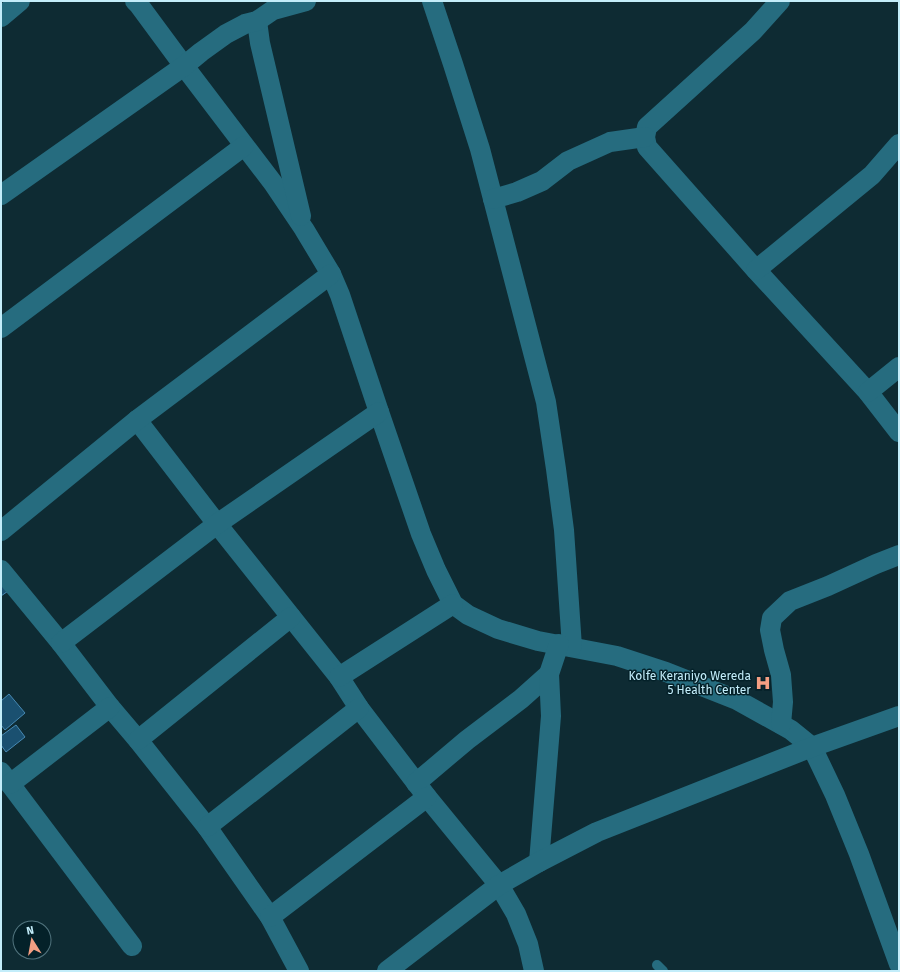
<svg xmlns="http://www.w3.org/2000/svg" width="900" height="972" font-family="'Fira Sans',sans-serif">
<rect width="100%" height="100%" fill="#0e2b33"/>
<g fill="#1a5070" stroke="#4789b3">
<path d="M1,576L11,589L1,596Z"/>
<path d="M9,694L25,713L5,730L1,725V701Z"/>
<path d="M16,725L25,737L6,752L1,745V736Z"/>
</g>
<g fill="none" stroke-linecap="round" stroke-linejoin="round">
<path stroke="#266c7f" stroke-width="10" d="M657,965L663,971"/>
<g stroke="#266c7f" stroke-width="20">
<path d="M135,1L139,5L184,66L273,183L304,229L331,274L340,295L379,412L421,534L436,570L453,604L468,615L498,629L538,641L617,656L666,672L737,700L791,730L812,747L835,795L859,854L899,964"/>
<path d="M432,1L453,64L480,149L546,402L556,469L564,530L572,647"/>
<path d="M780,1L753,31L647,127L645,137L647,147L756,270L868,392L899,432"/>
<path d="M1,17L20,1"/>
<path d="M257,21L260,43L301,216"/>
<path d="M1,195L184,66L201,52L226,34L245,24L257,21L273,10L306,1"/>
<path d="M493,199L517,192L542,181L568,161L610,142L645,137"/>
<path d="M756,270L872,175L899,144"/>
<path d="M1,328L244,146"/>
<path d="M868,392L899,367"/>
<path d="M137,420L217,524L339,677L359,708L427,797L499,885L516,914L528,944L534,971"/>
<path d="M1,531L137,420L331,274"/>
<path d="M1,570L61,643L110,707L138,740L207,827L270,917L299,971"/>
<path d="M61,643L217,524L379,412"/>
<path d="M339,677L453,604"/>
<path d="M781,724L783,702L781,675L774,650L770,630L772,618L790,601L828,586L876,564L899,555"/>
<path d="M138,740L291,617"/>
<path d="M1,772L132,946"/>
<path d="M416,783L467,740L521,699L549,674"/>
<path d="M10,784L110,707"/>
<path d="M207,827L359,708"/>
<path d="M539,862L551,716L549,674L559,644"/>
<path d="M270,917L427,797"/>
<path d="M387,971L499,885L539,862L597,832L812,747L899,716"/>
</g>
</g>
<defs>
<symbol id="hospital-bare" viewBox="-9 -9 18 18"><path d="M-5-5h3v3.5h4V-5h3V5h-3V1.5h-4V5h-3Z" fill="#f39f83" stroke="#042129" stroke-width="2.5" paint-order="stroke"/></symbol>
</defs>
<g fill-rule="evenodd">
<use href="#hospital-bare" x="752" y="672" width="22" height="22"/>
</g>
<g text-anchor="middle" stroke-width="3" stroke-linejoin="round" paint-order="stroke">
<g font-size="12" fill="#c3edfa" stroke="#042129" text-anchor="end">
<text x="751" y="680">Kolfe Keraniyo Wereda<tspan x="751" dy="14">5 Health Center</tspan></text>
</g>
</g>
<rect width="900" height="972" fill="none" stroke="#c3edfa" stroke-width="4"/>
<g transform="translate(32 940) rotate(349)"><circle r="19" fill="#042129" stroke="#50737d"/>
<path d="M0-3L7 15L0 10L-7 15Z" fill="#f39f83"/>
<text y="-6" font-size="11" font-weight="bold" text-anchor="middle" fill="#c3edfa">N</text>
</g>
</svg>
